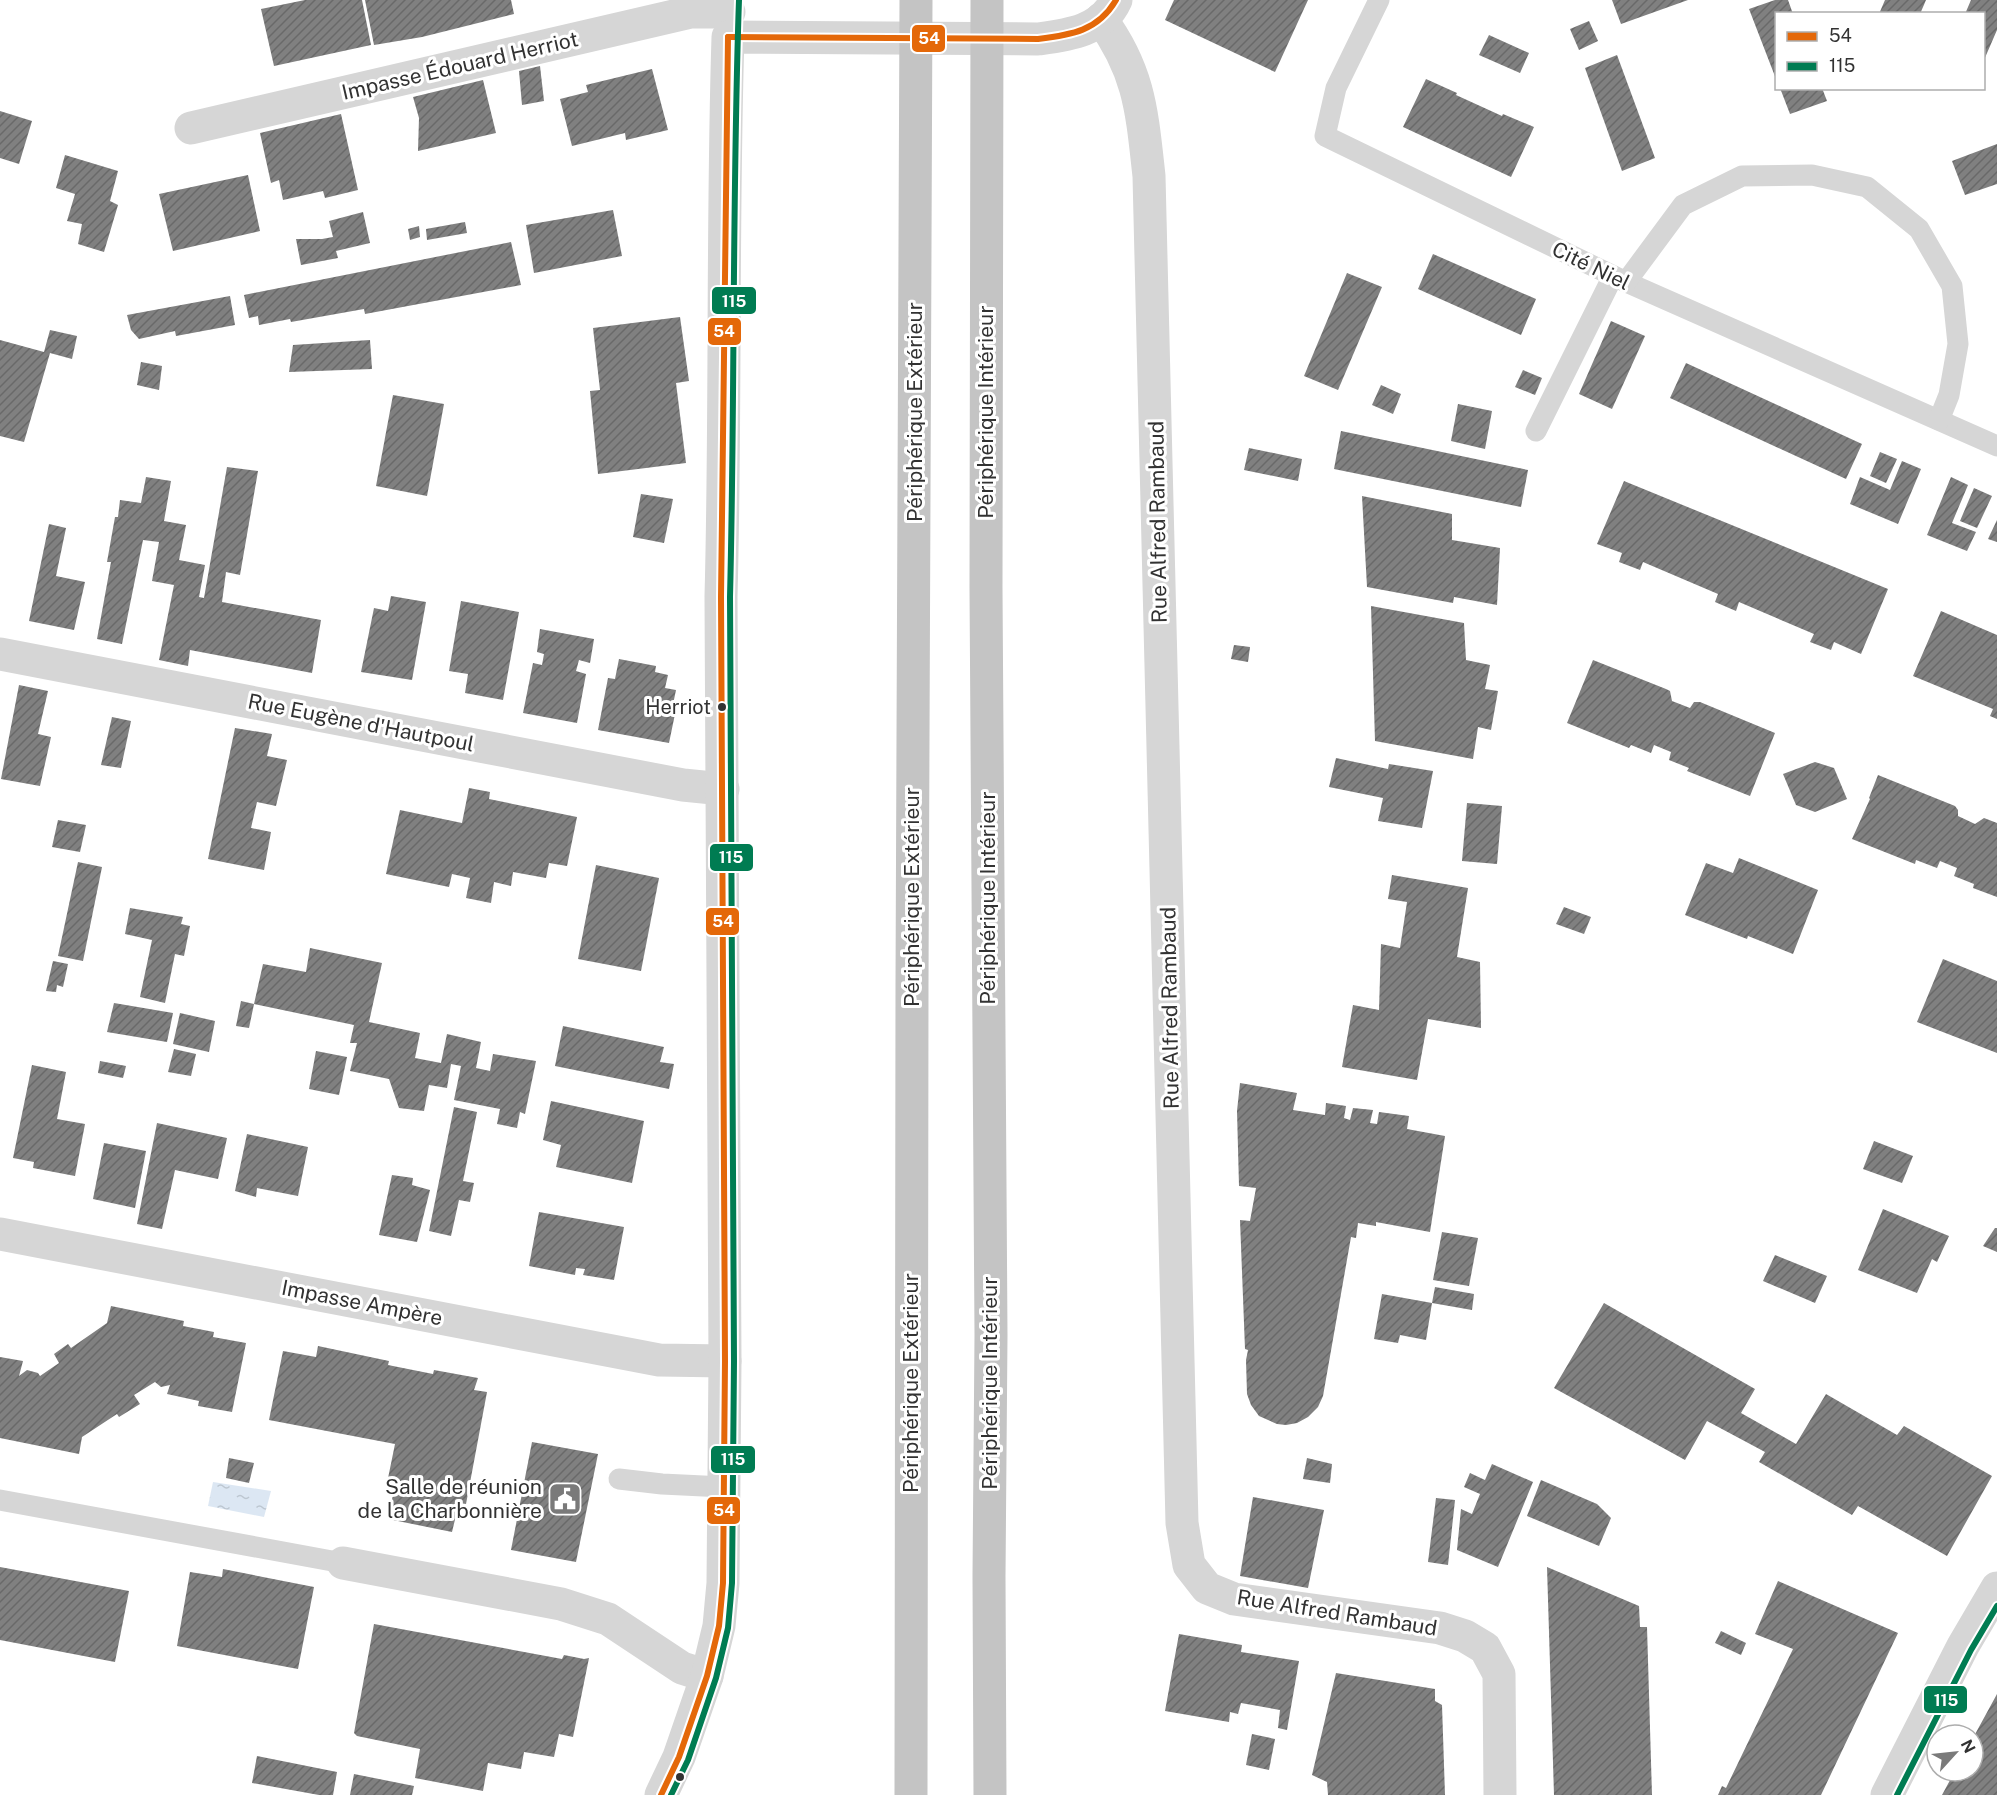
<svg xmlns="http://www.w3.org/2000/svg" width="1997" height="1795" font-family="'Public Sans',sans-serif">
<defs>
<pattern id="water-ripples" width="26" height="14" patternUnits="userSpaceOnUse" patternTransform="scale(1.5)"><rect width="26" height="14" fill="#dce7f3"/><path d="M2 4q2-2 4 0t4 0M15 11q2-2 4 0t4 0" fill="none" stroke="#bdc7d1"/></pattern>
<pattern id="building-hatch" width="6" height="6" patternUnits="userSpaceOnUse" patternTransform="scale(1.5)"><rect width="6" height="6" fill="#808080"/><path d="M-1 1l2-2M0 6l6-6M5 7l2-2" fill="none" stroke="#696969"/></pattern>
</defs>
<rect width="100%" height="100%" fill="#fff"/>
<path fill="url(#water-ripples)" d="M213,1482L271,1491L264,1517L208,1506Z"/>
<g fill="url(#building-hatch)">
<path d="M305,0H362L371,45L274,66L261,9Z"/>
<path d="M365,0H511L514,14L422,37L374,45Z"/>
<path d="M1174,0H1308L1275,72L1165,20Z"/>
<path d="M1612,0H1688L1621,24Z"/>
<path d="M1775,0H1788L1793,14H1776V79L1749,9Z"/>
<path d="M1885,0H1926L1920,14H1879Z"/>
<path d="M1971,0H1997V30L1984,60V14H1965Z"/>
<path d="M1589,21L1598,41L1579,50L1570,29Z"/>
<path d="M1489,35L1529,53L1520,73L1479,55Z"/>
<path d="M1617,55L1655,158L1622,171L1585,68Z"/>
<path d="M540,66L544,101L522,105L519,71Z"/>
<path d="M652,69L668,130L626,140L625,133L572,146L560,99L588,92L586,85Z"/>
<path d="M1426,79L1457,93L1456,95L1502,116L1503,114L1534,127L1511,177L1403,127Z"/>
<path d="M483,80L496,133L418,151L419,118L413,97Z"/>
<path d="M1780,88H1822L1827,101L1790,114Z"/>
<path d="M0,111L32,121L19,164L0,158Z"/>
<path d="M341,114L358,190L325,198L323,191L283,200L279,180L271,183L260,133Z"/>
<path d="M1997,144V184L1965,195L1952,161Z"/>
<path d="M65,155L118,171L110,201L118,205L104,252L78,244L82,224L67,221L75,194L56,188Z"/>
<path d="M248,175L260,231L173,251L159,194Z"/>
<path d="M613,210L622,256L534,273L526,225Z"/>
<path d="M363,212L370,243L336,251L338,258L301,265L296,239H322L333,237L329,221Z"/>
<path d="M465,222L467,233L427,240L426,229Z"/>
<path d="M419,226L420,237L410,240L408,229Z"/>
<path d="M511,242L521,285L365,314L364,309L291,322L290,319L259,325L258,316L249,318L244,295Z"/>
<path d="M1433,254L1536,299L1521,335L1418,289Z"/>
<path d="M1347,273L1382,287L1338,390L1304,376Z"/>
<path d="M230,296L235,325L176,336L175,331L139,339L131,330L127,315Z"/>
<path d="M680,317L689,381L676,383L686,463L598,474L590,391L600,390L593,328Z"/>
<path d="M1611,321L1645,336L1612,409L1579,394Z"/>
<path d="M50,330L77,336L72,359L50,353L24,442L0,436V340L44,352Z"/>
<path d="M370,340L372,369L289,372L293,345Z"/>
<path d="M141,362L162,366L159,390L137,385Z"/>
<path d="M1686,363L1862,444L1846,479L1670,398Z"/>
<path d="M1523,370L1542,378L1535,395L1515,387Z"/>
<path d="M1381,385L1401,394L1393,414L1372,405Z"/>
<path d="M393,395L444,404L427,496L376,486Z"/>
<path d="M1458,404L1492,411L1485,449L1451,441Z"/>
<path d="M1341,431L1528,470L1521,507L1334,469Z"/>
<path d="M1249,448L1302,459L1298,481L1244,470Z"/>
<path d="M1880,452L1897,459L1886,483L1870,476Z"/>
<path d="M1902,461L1921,469L1898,524L1850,504L1860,477L1890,490Z"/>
<path d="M227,467L258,471L240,575L226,572L222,602L321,620L312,673L190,650L188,666L159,660L174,585L152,581L159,542L143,540L122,644L97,639L111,562H107L115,517H118L120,500L141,503L146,477L171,481L164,521L186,525L179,560L205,565L199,597L204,598Z"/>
<path d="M1951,477L1968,485L1952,523L1976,532L1967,551L1927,535Z"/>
<path d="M1624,481L1888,589L1861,654L1834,642L1831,650L1810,642L1814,634L1739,602L1736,611L1715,602L1718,594L1643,562L1640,570L1619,562L1622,553L1597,544Z"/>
<path d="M1974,488L1992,496L1977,528L1960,521Z"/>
<path d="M641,494L673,499L664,543L633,537Z"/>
<path d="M1362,496L1452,514V540L1500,548L1497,605L1454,597L1453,603L1367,587Z"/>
<path d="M1997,520V542L1988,539Z"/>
<path d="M49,524L66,528L56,576L85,582L74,630L29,621Z"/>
<path d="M391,596L426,602L412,680L361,672L374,608L388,611Z"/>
<path d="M461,601L519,612L503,700L465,693L468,674L449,671Z"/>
<path d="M1371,606L1464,623L1466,660L1490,665L1485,689L1498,691L1491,730L1478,727L1473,759L1375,741Z"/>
<path d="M1941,611L1997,635V719L1990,716L1993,709L1913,676Z"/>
<path d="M540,629L594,639L590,663L579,660L576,671L586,674L577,723L523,713L533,663L542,665L544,654L537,652Z"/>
<path d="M1234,645L1250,647L1248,662L1231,659Z"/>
<path d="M619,659L656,666L655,672L668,675L665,688L676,690L671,714H675L669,743L598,730L608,678L615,679Z"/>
<path d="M1593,660L1666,689L1670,691L1672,701L1690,708L1694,702H1700L1775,733L1750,796L1687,771L1689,768L1669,760L1671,752L1654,745L1651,753L1631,745L1629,748L1567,723Z"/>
<path d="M19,685L48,691L38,734L51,737L40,786L1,779Z"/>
<path d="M112,717L131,721L121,768L101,765Z"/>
<path d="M235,728L272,734L267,756L287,760L276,806L257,802L251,828L271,832L264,870L208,859Z"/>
<path d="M1336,758L1388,769L1389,764L1433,771L1422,828L1378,821L1383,798L1329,787Z"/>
<path d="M1815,762L1834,768L1847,799L1815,812L1796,805L1783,774Z"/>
<path d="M1878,775L1955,806L1958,810V816L1975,824L1984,818L1997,823V897L1973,888L1974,884L1954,876L1957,868L1940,861L1937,868L1916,860L1915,864L1852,839L1870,799L1869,798Z"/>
<path d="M469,788L490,792L489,799L577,817L567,866L549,863L546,878L513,872L511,886L494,882L491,903L466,898L470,878L452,874L449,887L386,874L400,810L462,823Z"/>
<path d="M1467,803L1502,806L1497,864L1462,861Z"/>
<path d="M58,820L86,825L80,852L52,847Z"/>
<path d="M1739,858L1818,890L1793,954L1748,936L1747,939L1685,915L1706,863L1733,873Z"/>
<path d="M78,862L102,867L83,961L58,956Z"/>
<path d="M596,865L659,878L641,971L578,959Z"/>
<path d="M1392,875L1468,888L1457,957L1480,962L1481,1028L1428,1019L1417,1080L1342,1067L1353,1005L1379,1010L1381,944L1400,948L1407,902L1388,899Z"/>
<path d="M1564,907L1591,917L1584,934L1556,924Z"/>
<path d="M130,908L183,917L181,924L190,926L184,956L175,954L165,1003L140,997L152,940L125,934Z"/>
<path d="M310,948L382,963L369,1022L420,1033L415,1058L441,1063L447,1034L481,1042L476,1068L490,1071L493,1054L536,1061L525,1114L520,1112L517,1128L497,1124L500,1109L454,1100L461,1066L451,1064L447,1088L429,1085L424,1111L399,1108L389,1079L350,1071L357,1043H350L354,1025L254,1004L263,964L306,972Z"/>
<path d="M1943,959L1997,981V1053L1917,1022Z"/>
<path d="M53,961L68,964L63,987L57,985L56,992L46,991Z"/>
<path d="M241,1001L254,1004L249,1028L236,1026Z"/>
<path d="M114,1003L173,1013L167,1042L107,1032Z"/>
<path d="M180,1013L215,1021L209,1052L173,1044Z"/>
<path d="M563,1026L664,1047L660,1062L674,1064L669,1089L555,1066Z"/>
<path d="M174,1049L196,1054L191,1076L168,1072Z"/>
<path d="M316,1051L347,1057L339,1095L309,1089Z"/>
<path d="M100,1061L126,1066L123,1078L98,1073Z"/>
<path d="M32,1065L66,1072L57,1119L85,1124L75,1176L33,1168L34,1162L13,1158Z"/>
<path d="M1240,1083L1297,1093L1293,1110L1325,1115L1326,1103L1346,1106L1344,1118L1350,1120L1353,1108L1373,1110L1370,1123L1377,1124L1379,1112L1409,1116L1407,1129L1445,1136L1430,1232L1376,1222V1226L1358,1223L1356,1238L1351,1237L1323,1396L1318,1407L1308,1417L1297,1423L1286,1425L1277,1424L1259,1416L1251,1405L1247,1394L1246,1360L1248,1350L1245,1349L1240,1220L1250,1221L1256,1188L1239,1186L1237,1111Z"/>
<path d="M551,1101L644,1121L632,1183L556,1167L561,1145L543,1140Z"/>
<path d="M454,1107L477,1112L463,1181L474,1183L470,1202L459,1200L451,1236L429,1231Z"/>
<path d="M157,1123L227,1138L218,1179L175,1170L162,1229L137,1224Z"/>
<path d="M247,1134L308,1147L298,1196L257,1188L256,1197L235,1191Z"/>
<path d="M1874,1141L1913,1156L1902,1183L1863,1169Z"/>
<path d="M104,1143L146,1151L135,1208L93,1199Z"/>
<path d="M392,1175L413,1178L412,1185L430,1190L417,1242L379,1235Z"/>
<path d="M1883,1209L1949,1236L1937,1262L1932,1259L1917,1293L1858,1270Z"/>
<path d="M539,1212L624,1227L614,1280L583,1275L585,1269L576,1268L575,1275L529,1266Z"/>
<path d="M1995,1228H1997V1252L1983,1246Z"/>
<path d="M1442,1232L1478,1238L1469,1286L1433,1280Z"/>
<path d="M1775,1255L1827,1276L1815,1303L1763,1281Z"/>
<path d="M1435,1287L1474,1294L1472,1310L1432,1303Z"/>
<path d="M1382,1294L1432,1303L1426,1340L1400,1335L1398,1343L1374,1339Z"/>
<path d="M1604,1303L1755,1389L1741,1413L1796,1444L1826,1394L1897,1435L1904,1426L1992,1476L1947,1556L1858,1506L1852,1515L1759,1462L1765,1452L1707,1421L1685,1460L1554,1388Z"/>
<path d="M111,1306L184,1321L183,1326L214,1332L213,1337L246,1343L232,1412L198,1406L199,1401L167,1394L170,1385L161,1387L155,1382L134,1395L140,1404L119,1417L117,1414L82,1437L79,1454L0,1438V1357L23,1361L19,1376L27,1370L38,1373L40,1376L59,1363L54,1354L68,1344L71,1348L107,1323Z"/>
<path d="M318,1346L389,1361L388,1365L433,1374L434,1370L478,1378L474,1390L487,1392L466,1504L459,1503L452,1532L388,1519L394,1490L386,1488L395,1444L269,1420L283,1351L316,1357Z"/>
<path d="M532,1442L598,1454L576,1562L511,1550Z"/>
<path d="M229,1458L254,1463L249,1483L226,1478Z"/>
<path d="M1307,1458L1332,1464L1330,1483L1303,1479Z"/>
<path d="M1492,1464L1533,1482L1498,1567L1457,1550L1461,1509L1472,1514L1480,1494L1464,1487L1470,1473L1485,1480Z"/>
<path d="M1541,1480L1597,1504L1611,1518L1599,1546L1527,1516Z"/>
<path d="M1253,1497L1324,1510L1308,1588L1240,1576Z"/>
<path d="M1436,1498L1455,1500L1448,1565L1428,1562Z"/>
<path d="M0,1567L129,1591L115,1662L0,1640Z"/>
<path d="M1547,1567L1639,1606L1640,1627H1647L1652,1795H1554Z"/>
<path d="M223,1569L314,1587L298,1669L177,1646L190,1572L222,1577Z"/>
<path d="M1778,1581L1898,1633L1821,1795H1718L1722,1786L1726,1788L1793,1649L1755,1634Z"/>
<path d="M374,1624L562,1659L564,1655L584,1659L589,1658L573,1737L559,1734L554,1757L524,1752L521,1769L488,1763L483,1791L415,1778L420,1749L357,1736L354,1733Z"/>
<path d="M1721,1631L1746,1643L1741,1655L1715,1643Z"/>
<path d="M1179,1634L1242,1645L1241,1652L1299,1661L1287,1730L1278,1728L1280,1710L1241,1703L1238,1714L1230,1712L1229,1722L1165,1711Z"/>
<path d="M1336,1673L1435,1689V1701L1442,1705L1445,1795H1328L1327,1782L1312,1775Z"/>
<path d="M1997,1694V1795H1942L1955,1771H1973V1738Z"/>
<path d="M1252,1734L1275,1739L1269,1770L1246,1765Z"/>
<path d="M257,1756L337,1772L333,1795H319L252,1783Z"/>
<path d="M354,1774L414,1786L412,1795H350Z"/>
</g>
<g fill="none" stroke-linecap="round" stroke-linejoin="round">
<g stroke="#d6d6d6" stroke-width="21">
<path d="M1379,0L1336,88L1325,136L1626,282L1997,446"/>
<path d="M1626,282L1683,205L1742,176L1812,175L1867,187L1919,229L1952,286L1958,344L1949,395L1939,420"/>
<path d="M1536,431L1613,276"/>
<path d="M619,1479L662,1484L724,1487"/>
<path d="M0,1500L343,1563"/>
</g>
<g stroke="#d6d6d6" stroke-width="33">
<path d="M1101,19C1140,72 1142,113 1149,176L1182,1523L1189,1565L1207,1588L1234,1599L1440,1628L1465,1636L1485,1648L1499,1674L1500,1795"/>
<path d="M191,128L691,12H729"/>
<path d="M0,654L683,785L723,789"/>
<path d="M0,1234L659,1360L725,1361"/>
<path d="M343,1563L561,1604L608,1619L682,1668L707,1676"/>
</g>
<g stroke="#d6d6d6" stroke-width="33">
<path d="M661,1795L679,1757L707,1676L719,1626L723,1583L725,1361L721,597C726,411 722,224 728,37L1038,39C1068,35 1102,31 1116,0"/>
<path d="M1887,1795L1963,1646L1997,1588"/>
</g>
<g stroke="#c4c4c4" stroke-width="33">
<path d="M987,0L986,588L991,1335L989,1576L990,1795"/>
<path d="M911,1795L912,984L916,0"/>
</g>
<defs>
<g id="bus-1">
<path d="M728,37L1038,39C1071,35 1098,31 1116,0"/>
<path d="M661,1795L679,1757L707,1676L719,1626L723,1583L725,1361L721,597L728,37"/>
</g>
<g id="bus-2">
<path d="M671,1795L688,1760L716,1678L728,1628L732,1583L734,1361L730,597C735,398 732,199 739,0"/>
<path d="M1897,1795L1971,1650L1997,1606"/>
</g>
</defs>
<use href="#bus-1" stroke="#fff" stroke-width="10"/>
<use href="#bus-2" stroke="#fff" stroke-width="10"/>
<use href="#bus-1" stroke="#e46809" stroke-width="6"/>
<use href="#bus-2" stroke="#007c52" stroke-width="6"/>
</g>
<defs>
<symbol id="civic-square" viewBox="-11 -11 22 22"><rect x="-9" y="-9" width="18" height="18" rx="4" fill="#7a7a7a" stroke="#fff"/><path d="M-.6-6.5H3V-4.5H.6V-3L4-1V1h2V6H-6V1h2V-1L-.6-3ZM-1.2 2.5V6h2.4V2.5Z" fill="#fff"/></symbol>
</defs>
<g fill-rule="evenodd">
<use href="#civic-square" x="546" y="1480" width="38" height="38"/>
</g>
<g fill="#323232" stroke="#fff" stroke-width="2">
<circle cx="722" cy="707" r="5"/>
<circle cx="680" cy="1777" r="5"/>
</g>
<g text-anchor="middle" stroke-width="6" stroke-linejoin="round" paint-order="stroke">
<g font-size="20" fill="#323232" stroke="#fff" text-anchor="end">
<text x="711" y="714">Herriot</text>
</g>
<g font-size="21" fill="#323232" stroke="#fff">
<text transform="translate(460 66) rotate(-13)" y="7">Impasse Édouard Herriot</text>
<text transform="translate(1591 266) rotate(26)" y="7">Cité Niel</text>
<text transform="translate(915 412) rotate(-90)" y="7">Périphérique Extérieur</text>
<text transform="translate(986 412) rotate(-90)" y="7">Périphérique Intérieur</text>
<text transform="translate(1158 522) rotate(-91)" y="7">Rue Alfred Rambaud</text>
<text transform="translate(361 723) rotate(11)" y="7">Rue Eugène d'Hautpoul</text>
<text transform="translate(912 897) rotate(-90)" y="7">Périphérique Extérieur</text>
<text transform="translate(988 898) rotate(-90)" y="7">Périphérique Intérieur</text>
<text transform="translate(1170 1008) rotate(-91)" y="7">Rue Alfred Rambaud</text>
<text transform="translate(362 1303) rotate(11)" y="7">Impasse Ampère</text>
<text transform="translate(911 1383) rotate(-90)" y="7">Périphérique Extérieur</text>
<text transform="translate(990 1383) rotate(-90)" y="7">Périphérique Intérieur</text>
<text transform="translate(1337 1613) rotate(9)" y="7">Rue Alfred Rambaud</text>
</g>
<g font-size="21" fill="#323232" stroke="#fff" text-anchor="end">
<text x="542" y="1494">Salle de réunion<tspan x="542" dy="24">de la Charbonnière</tspan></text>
</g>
</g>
<g stroke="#fff" stroke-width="2">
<rect x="911" y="24" width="35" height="29" rx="6" fill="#e46809"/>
<rect x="711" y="286" width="46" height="29" rx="6" fill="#007c52"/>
<rect x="707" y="317" width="35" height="29" rx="6" fill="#e46809"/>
<rect x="709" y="843" width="45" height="29" rx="6" fill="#007c52"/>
<rect x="705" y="907" width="35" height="29" rx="6" fill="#e46809"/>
<rect x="710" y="1445" width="46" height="29" rx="6" fill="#007c52"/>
<rect x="706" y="1496" width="35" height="29" rx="6" fill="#e46809"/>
<rect x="1923" y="1685" width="45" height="29" rx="6" fill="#007c52"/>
</g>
<g font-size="16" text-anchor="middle" font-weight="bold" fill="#fff">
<text x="929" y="44">54</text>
<text x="734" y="307">115</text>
<text x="724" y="337">54</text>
<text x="731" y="863">115</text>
<text x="723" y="927">54</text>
<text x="733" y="1465">115</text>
<text x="724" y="1516">54</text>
<text x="1946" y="1706">115</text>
</g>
<rect x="1775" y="12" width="210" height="78" fill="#ffffff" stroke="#adadad" stroke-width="1.5"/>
<rect x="1787" y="32" width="30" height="9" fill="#e46809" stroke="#adadad" stroke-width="1.5"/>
<text x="1829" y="42" font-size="18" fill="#323232">54</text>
<rect x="1787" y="62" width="30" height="9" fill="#007c52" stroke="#adadad" stroke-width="1.5"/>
<text x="1829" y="72" font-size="18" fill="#323232">115</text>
<g transform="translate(1955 1753) rotate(63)"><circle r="28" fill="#ffffff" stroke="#adadad" stroke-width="1.5"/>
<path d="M0-4.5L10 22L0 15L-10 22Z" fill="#7a7a7a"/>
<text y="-9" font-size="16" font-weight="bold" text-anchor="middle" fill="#323232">N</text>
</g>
</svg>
